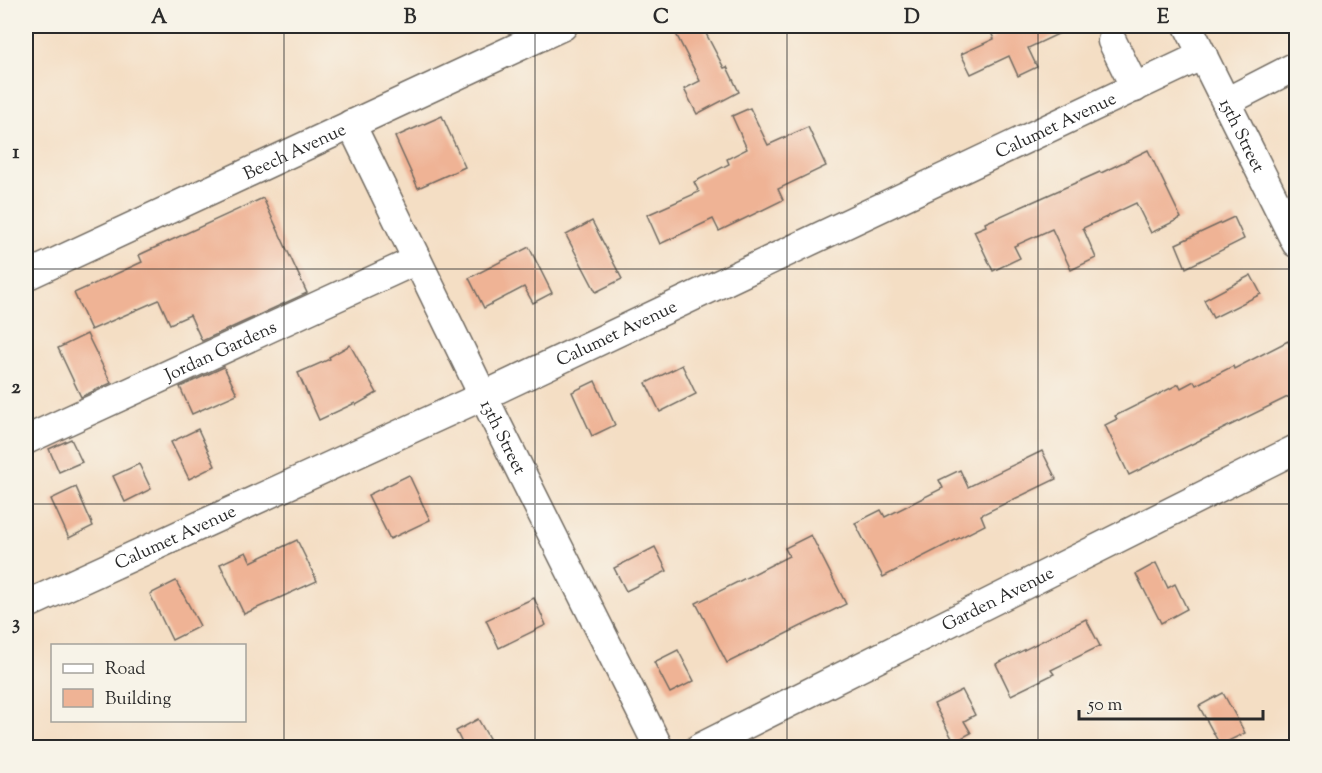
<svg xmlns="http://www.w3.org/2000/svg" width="1322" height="773" font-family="'Sorts Mill Goudy',serif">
<rect width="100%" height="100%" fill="#f7f3e8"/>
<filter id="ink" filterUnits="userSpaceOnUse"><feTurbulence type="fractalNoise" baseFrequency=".0167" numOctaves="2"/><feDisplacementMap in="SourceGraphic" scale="12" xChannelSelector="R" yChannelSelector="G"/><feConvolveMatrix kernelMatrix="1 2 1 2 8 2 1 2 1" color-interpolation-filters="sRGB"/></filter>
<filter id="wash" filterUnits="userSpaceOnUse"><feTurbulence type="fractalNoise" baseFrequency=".008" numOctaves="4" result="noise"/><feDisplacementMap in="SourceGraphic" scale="24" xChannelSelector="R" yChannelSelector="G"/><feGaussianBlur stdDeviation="1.35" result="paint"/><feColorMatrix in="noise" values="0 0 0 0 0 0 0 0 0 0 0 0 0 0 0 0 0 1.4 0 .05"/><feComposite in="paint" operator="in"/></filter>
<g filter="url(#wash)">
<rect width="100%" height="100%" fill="#f4dec4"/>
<g id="blocks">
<g fill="#efb395">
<path d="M672,26H702L724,68L727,67L739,92L697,114L684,89L700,81Z"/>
<path d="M988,26H1075L1028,48L1037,67L1018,76L1009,56L971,74L961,54L994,39Z"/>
<path d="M750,108L768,145L808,127L826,166L778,189L783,200L719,231L713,219L660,244L647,215L699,192L694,182L729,164L727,159L747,149L732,116Z"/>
<path d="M442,116L465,167L418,188L395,137Z"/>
<path d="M1148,150L1181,218L1151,233L1136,203L1083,228L1096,258L1071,270L1052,229L1014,246L1020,258L993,271L974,231L986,226L985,223L1100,172L1101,173Z"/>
<path d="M263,198L307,293L202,341L190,315L170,324L159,300L91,330L74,293L142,262L139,255Z"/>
<path d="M1234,217L1244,239L1186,268L1176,244Z"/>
<path d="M592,221L622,279L596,292L566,235Z"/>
<path d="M529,247L552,293L533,303L524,287L484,308L469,278Z"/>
<path d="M1251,275L1261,294L1213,318L1204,300Z"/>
<path d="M87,334L111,383L81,397L58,348Z"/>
<path d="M1288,341L1296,357V393L1129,475L1105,425L1117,419L1115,416L1179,384L1181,388L1194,381L1196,385L1233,366L1234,369Z"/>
<path d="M350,345L377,393L356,405L355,403L319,420L298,373L330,359L329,357Z"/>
<path d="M682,365L696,394L660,412L646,383Z"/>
<path d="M224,367L237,394L192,414L180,387Z"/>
<path d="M595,381L615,425L592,436L572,392Z"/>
<path d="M198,429L215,466L189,479L171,442Z"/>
<path d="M71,439L82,462L59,472L49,449Z"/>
<path d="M1042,451L1056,479L981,515L985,525L883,577L855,523L881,510L885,517L943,488L939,480L960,470L968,487Z"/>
<path d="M139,464L151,489L125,502L113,476Z"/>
<path d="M409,475L430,520L390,539L368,495Z"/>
<path d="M76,487L93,526L69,538L51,499Z"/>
<path d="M811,535L846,604L727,663L696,603L789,556L785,548Z"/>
<path d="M297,540L317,581L244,614L220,564L246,552L251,562Z"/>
<path d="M655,547L667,571L626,591L614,568Z"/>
<path d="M1156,563L1168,588L1175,584L1187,609L1161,623L1136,574Z"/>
<path d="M176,581L200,626L172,640L150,594Z"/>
<path d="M534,598L546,625L499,648L486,620Z"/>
<path d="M1086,619L1100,646L1051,670L1054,674L1011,695L996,664Z"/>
<path d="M678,650L694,681L670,693L654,662Z"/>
<path d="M962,690L975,715L964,721L971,733L954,742L934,704Z"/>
<path d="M1223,693L1245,733L1220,745L1199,706Z"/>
<path d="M478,719L494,747H464L456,731Z"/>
</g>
</g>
</g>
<g filter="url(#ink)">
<use href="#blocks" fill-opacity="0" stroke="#716a61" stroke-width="1.5"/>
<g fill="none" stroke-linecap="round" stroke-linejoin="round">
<defs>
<g id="minor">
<path id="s1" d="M1188,26L1296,243"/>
<path d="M1112,41L1135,88"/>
<path d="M1226,102L1296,66"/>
<path id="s2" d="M351,124L494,418L659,748"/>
<path id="s3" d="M26,276L563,26"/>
<path id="s4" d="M26,440L417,260"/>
<path id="s5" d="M26,605L483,396L1203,55"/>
<path id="s6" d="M699,748L1296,449"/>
</g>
</defs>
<use href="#minor" stroke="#716a61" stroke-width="31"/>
<use href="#minor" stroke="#fff" stroke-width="28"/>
</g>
</g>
<path fill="none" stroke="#2b2b2b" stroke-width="1.5" stroke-opacity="0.55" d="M284,26V748M535,26V748M787,26V748M1038,26V748M26,269H1296M26,504H1296"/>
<g text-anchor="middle" stroke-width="4.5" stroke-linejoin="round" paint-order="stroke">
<g font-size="18" fill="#2b2b2b" stroke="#f7f3e8">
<text dy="6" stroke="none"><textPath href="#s5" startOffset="1136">Calumet Avenue</textPath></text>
<text dy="6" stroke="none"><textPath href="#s1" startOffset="122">15th Street</textPath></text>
<text dy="6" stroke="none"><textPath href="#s3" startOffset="296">Beech Avenue</textPath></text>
<text dy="6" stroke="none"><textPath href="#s5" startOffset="650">Calumet Avenue</textPath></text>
<text dy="6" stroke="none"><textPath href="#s4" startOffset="214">Jordan Gardens</textPath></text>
<text dy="6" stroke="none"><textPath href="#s2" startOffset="348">13th Street</textPath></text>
<text dy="6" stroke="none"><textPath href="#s5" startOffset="164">Calumet Avenue</textPath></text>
<text dy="6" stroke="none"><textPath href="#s6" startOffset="334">Garden Avenue</textPath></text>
</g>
</g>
<rect width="1322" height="773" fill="none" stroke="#f7f3e8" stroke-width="66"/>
<rect x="51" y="644" width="195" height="78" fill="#f7f3e8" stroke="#a5a39c" stroke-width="1.5"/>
<rect x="63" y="664" width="30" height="9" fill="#ffffff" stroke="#a5a39c" stroke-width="1.5"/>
<text x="105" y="674" font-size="18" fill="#2b2b2b">Road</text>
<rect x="63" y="689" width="30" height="18" fill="#efb395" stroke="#a5a39c" stroke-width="1.5"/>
<text x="105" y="704" font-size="18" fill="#2b2b2b">Building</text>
<path d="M1079 710v9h184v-9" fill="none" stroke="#2b2b2b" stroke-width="3"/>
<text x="1088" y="710" font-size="18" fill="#2b2b2b" stroke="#f7f3e8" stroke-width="4.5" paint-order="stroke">50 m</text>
<rect x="33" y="33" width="1256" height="707" fill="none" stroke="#2b2b2b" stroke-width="2"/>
<g font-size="20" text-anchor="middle" font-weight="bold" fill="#2b2b2b">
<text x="159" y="23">A</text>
<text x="410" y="23">B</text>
<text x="661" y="23">C</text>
<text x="912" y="23">D</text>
<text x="1163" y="23">E</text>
<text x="16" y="158">1</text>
<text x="16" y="393">2</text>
<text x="16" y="629">3</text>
</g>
</svg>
